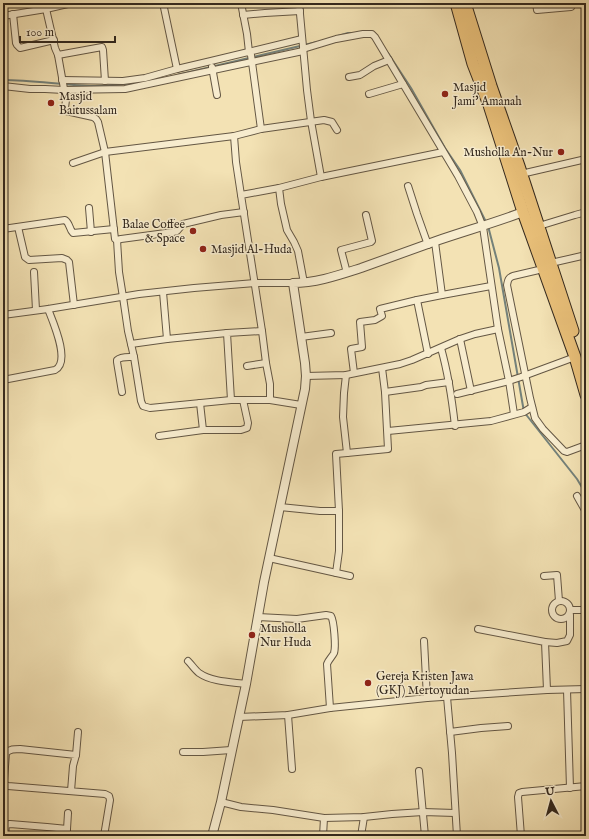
<svg xmlns="http://www.w3.org/2000/svg" width="589" height="839" font-family="'IM FELL English',serif">
<rect width="100%" height="100%" fill="#f3e2b4"/>
<filter id="stains"><feTurbulence type="fractalNoise" baseFrequency=".005" numOctaves="4"/><feColorMatrix values="0 0 0 0 .2 0 0 0 0 .09 0 0 0 0 .02 0 0 0 .5 -.17"/></filter>
<radialGradient id="worn" r=".72"><stop offset=".6" stop-color="#630" stop-opacity="0"/><stop offset="1" stop-color="#630" stop-opacity=".3"/></radialGradient>
<g fill="none" stroke-linecap="round" stroke-linejoin="round">
<g stroke="#74817a" stroke-width="2">
<path d="M338,36L348,33H355"/>
<path d="M388,53L411,88L445,148L460,170L486,222"/>
<path d="M177,75L317,42"/>
<path d="M3,80C32,80 61,85 90,86C108,86 126,84 143,82"/>
<path d="M488,226L499,268L524,412L577,479L586,494"/>
</g>
<defs>
<g id="minor">
<path d="M163,3L177,69"/>
<path d="M241,3L247,34L249,52L251,55L261,129"/>
<path d="M299,3L307,90L311,121L321,177"/>
<path d="M536,3L537,10L571,7L570,3"/>
<path d="M46,9L55,48L58,55L66,100L65,108L66,111L93,117L96,119L98,122L105,152L115,239L117,240L121,239L173,232L177,231L183,224L221,215L244,212"/>
<path d="M13,14L16,43L17,45L20,48L54,40"/>
<path d="M243,15L265,13L300,11"/>
<path d="M3,16L46,9L72,3"/>
<path d="M303,49L336,39L363,34H372L375,37L458,176L477,212L483,227L498,329L509,381L457,394"/>
<path d="M58,55L102,47L103,50L105,81"/>
<path d="M212,67L217,95"/>
<path d="M349,77L360,75L374,66L389,60"/>
<path d="M62,80L123,81L145,78L177,69L211,61L302,39"/>
<path d="M3,86L30,89H45L64,90L125,89L303,51"/>
<path d="M369,94L403,84"/>
<path d="M234,136L236,162L241,195"/>
<path d="M73,163L105,152L234,136L261,129L324,120L332,122L337,130"/>
<path d="M521,174L586,159"/>
<path d="M408,186L417,214L428,245"/>
<path d="M279,188L281,204L287,230L294,242L298,251L304,283"/>
<path d="M89,208L91,232"/>
<path d="M539,226L575,215L586,212"/>
<path d="M18,227L25,257L29,260L62,258L67,260L69,262L74,305"/>
<path d="M3,229L65,220C70,223 69,229 73,233L114,229"/>
<path d="M117,240L119,272L123,297L128,331L134,357L141,401L143,406L150,408L231,400H270L301,405"/>
<path d="M551,263L586,255"/>
<path d="M543,269L513,276C508,278 508,280 507,285L530,398L535,418L543,429L564,451L567,452L586,445"/>
<path d="M34,272L36,310"/>
<path d="M347,273L341,250L371,242L372,241L366,215"/>
<path d="M163,292L167,339L227,333"/>
<path d="M442,295L491,286"/>
<path d="M417,300L428,354"/>
<path d="M3,315L48,309L139,294L194,288L255,283H293"/>
<path d="M262,331L241,195L279,188L321,177L443,152"/>
<path d="M301,337L331,333"/>
<path d="M460,339L471,391"/>
<path d="M131,344L167,339"/>
<path d="M441,348C448,373 452,399 455,426"/>
<path d="M247,366L266,363"/>
<path d="M354,373L351,349L362,347L360,322L375,320L382,316L380,309L417,300L442,295L435,242"/>
<path d="M346,375L344,393L343,417L347,453"/>
<path d="M306,376L346,375L400,364L412,360L460,339L475,334L498,329"/>
<path d="M3,380L55,370C71,362 53,322 48,309"/>
<path d="M122,392L117,362V360C121,356 129,357 134,357"/>
<path d="M385,392L421,387L426,385L449,382"/>
<path d="M231,400L227,333L262,331L266,363L270,384V400"/>
<path d="M200,403L203,430"/>
<path d="M514,414L509,381L521,377L575,357"/>
<path d="M388,431L491,421L524,412L532,407"/>
<path d="M159,436L203,430H241L247,428L248,423L243,400"/>
<path d="M577,496L586,512"/>
<path d="M280,507L320,511H339"/>
<path d="M269,558L350,576"/>
<path d="M336,573L339,551V511L336,454L347,453L388,449L385,392L382,368"/>
<path d="M544,576L557,575L559,601"/>
<circle cx="561" cy="610" r="9"/>
<path d="M571,610H586"/>
<path d="M258,617L297,619L326,615L331,616C334,621 336,647 334,653C332,657 329,659 327,664L330,708"/>
<path d="M478,629L545,642L547,690"/>
<path d="M424,641L427,698"/>
<path d="M545,642L557,643L567,641L570,635V615"/>
<path d="M188,661C192,665 195,670 199,673C212,682 231,682 246,684"/>
<path d="M567,690L570,788"/>
<path d="M447,697L452,753L457,836"/>
<path d="M288,715L292,769"/>
<path d="M239,717L288,715L330,708L427,698L547,690L586,689"/>
<path d="M450,732L481,728L508,726"/>
<path d="M183,752H203L231,750"/>
<path d="M76,755L78,732"/>
<path d="M419,771L425,836"/>
<path d="M71,791L73,766L76,755L20,749C14,749 10,749 6,753L4,780V784L8,786L105,794L109,796L110,800L104,836"/>
<path d="M221,802L241,807L273,810L324,818L364,817L392,814L423,812L455,813"/>
<path d="M67,829L68,813"/>
<path d="M5,836L6,825L10,824L47,827L67,829L66,836"/>
<path d="M323,836L324,818"/>
<path d="M361,836L364,817"/>
<path d="M521,836L518,797L519,793L522,792L586,786"/>
</g>
<path id="tertiary" d="M212,836L221,802L246,684L264,582L305,389L306,376L305,363L293,283C316,283 339,275 361,268C386,259 411,250 436,241C465,231 494,223 523,212"/>
<g id="trunk">
<path d="M456,3L473,64L489,105L523,212L575,357L586,395"/>
<path d="M465,3L491,86L519,166L573,331"/>
</g>
</defs>
<use href="#minor" stroke="#645744" stroke-width="8"/>
<use href="#tertiary" stroke="#645744" stroke-width="10"/>
<use href="#trunk" stroke="#34291e" stroke-width="13"/>
<use href="#minor" stroke="#f7ecce" stroke-width="6"/>
<use href="#tertiary" stroke="#f7ecce" stroke-width="8"/>
<use href="#trunk" stroke="#eac17a" stroke-width="11"/>
</g>
<g fill="#8f2418" stroke="#f7ecce" stroke-width="1.5">
<circle cx="445" cy="94" r="4"/>
<circle cx="51" cy="103" r="4"/>
<circle cx="561" cy="152" r="4"/>
<circle cx="193" cy="231" r="4"/>
<circle cx="203" cy="249" r="4"/>
<circle cx="252" cy="635" r="4"/>
<circle cx="368" cy="683" r="4"/>
</g>
<g text-anchor="middle" stroke-width="3" stroke-linejoin="round" paint-order="stroke">
<g font-size="12" fill="#34291e" stroke="#f7ecce" text-anchor="start">
<text x="453" y="91">Masjid<tspan x="453" dy="14">Jami' Amanah</tspan></text>
<text x="59" y="100">Masjid<tspan x="59" dy="14">Baitussalam</tspan></text>
<text x="553" y="156" text-anchor="end">Musholla An-Nur</text>
<text x="185" y="228" text-anchor="end">Balae Coffee<tspan x="185" dy="14">&amp; Space</tspan></text>
<text x="211" y="253">Masjid Al-Huda</text>
<text x="260" y="632">Musholla<tspan x="260" dy="14">Nur Huda</tspan></text>
<text x="376" y="680">Gereja Kristen Jawa<tspan x="376" dy="14">(GKJ) Mertoyudan</tspan></text>
</g>
</g>
<rect width="589" height="839" fill="none" stroke="#f3e2b4" stroke-width="16"/>
<rect x="4" y="4" width="581" height="831" fill="none" stroke="#34291e" stroke-width="2"/>
<rect x="8" y="8" width="573" height="823" fill="none" stroke="#34291e"/>
<g transform="translate(551 801) rotate(354)" stroke="#f7ecce" stroke-width="3" paint-order="stroke">
<path d="M0-3L7 15L0 10L-7 15Z" fill="#34291e"/>
<text y="-6" font-size="11" font-weight="bold" text-anchor="middle" fill="#34291e">U</text>
</g>
<path d="M20 36v6h95v-6" fill="none" stroke="#34291e" stroke-width="2"/>
<text x="26" y="36" font-size="12" fill="#34291e" stroke="#f7ecce" stroke-width="3" paint-order="stroke">100 m</text>
<rect width="100%" height="100%" filter="url(#stains)"/>
<rect width="100%" height="100%" fill="url(#worn)"/>
</svg>
